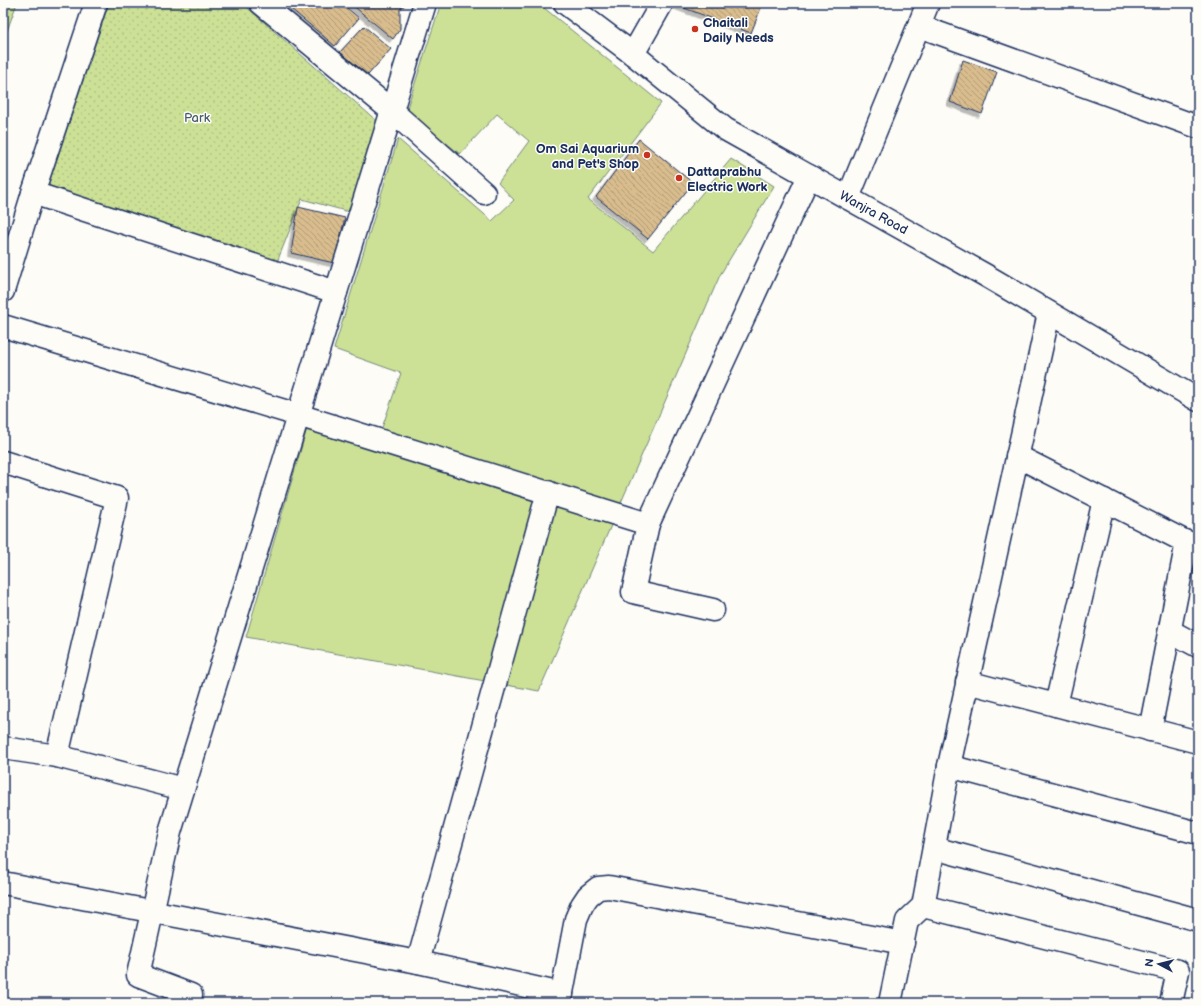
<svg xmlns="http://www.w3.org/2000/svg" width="1201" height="1006" font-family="'Balsamiq Sans',sans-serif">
<defs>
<pattern id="park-dots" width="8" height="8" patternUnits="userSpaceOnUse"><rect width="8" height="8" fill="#cce196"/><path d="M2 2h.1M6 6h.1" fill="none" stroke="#afc184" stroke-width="1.8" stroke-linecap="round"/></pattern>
<pattern id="building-back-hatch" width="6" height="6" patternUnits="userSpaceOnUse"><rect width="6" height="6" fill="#d9bd8e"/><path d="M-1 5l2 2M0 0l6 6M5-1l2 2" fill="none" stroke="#af9a77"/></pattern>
<filter id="shadow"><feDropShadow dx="-3.5" dy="3.5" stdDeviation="0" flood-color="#0004"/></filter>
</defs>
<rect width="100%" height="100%" fill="#fdfcf7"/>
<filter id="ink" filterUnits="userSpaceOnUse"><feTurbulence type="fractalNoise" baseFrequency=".025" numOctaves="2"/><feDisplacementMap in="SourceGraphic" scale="8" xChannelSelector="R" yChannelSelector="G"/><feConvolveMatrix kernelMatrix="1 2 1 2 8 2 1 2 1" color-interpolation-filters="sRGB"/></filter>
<g filter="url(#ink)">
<g fill="#cce196" stroke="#74887a">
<path d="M3,3H17L3,42Z"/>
<path d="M441,3H538L661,103L588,199L653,251L731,159L774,186L720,275L539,691L246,637L308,425L376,445L401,373L334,349L398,139L492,221L514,200L498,183L529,141L497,114L460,154L406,111Z"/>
</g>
<path fill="url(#park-dots)" stroke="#74887a" d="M109,3H242L378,122L353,213L302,199L277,262L47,189Z"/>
<g fill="url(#building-back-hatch)" stroke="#1b2f5e" filter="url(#shadow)">
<path d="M284,3H341L359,18L335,46Z"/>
<path d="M350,3H407L400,9V29L393,39Z"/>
<path d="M677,3H763L751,33L676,5Z"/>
<path d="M364,26L391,49L368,75L340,52Z"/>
<path d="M963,60L997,72L982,114L950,102Z"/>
<path d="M639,139L693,183L648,239L596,197Z"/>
<path d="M298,207L345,218L334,263L291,253Z"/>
</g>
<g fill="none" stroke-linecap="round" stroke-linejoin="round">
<defs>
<g id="minor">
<path d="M261,3L392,111L484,193"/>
<path d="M565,3L633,54L725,129L985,275L1198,400"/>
<path d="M919,26L1198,127"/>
<path d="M633,54L662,3"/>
<path d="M33,193L336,292"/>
<path d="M848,198L928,3"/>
<path d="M3,291L33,193L96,3"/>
<path d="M3,326L298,415L648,524L633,592L713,610"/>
<path d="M1017,456L1198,548"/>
<path d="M3,462L117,498L57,756"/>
<path d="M648,524L809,176"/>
<path d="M1170,631L1198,646"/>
<path d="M967,682L1198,742"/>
<path d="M1056,705L1104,500"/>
<path d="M1150,730L1187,542"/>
<path d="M3,748L57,756L183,789"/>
<path d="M949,766L1198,833"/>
<path d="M934,848L1198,920"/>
<path d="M3,883L418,962L562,994"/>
<path d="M923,906L1178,971L1171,1003"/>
<path d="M418,962L548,492"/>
<path d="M190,1003L191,995L138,975L170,832L425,3"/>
<path d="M560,1003L576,919L582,905L588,896L598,888L609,887L903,943"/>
<path d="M890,1003L907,921L923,906L949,766L1049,313"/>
</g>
</defs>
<use href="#minor" stroke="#1b2f5e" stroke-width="25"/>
<use href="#minor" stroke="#fdfcf7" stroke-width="22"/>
</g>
</g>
<g fill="#c8321e" stroke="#fdfcf7" stroke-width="1.5">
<circle cx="695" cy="29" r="4"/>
<circle cx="647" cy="155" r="4"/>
<circle cx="679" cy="178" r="4"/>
</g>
<g text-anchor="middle" stroke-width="3" stroke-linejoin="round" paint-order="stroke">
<g font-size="13" font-weight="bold" fill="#1b2f5e" stroke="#fdfcf7" text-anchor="start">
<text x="703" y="27">Chaitali<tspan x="703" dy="15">Daily Needs</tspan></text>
<text x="639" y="153" text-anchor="end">Om Sai Aquarium<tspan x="639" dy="15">and Pet's Shop</tspan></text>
<text x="687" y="176">Dattaprabhu<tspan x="687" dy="15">Electric Work</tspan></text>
</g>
<g font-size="13" fill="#475c6c" stroke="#fdfcf7">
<text x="197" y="122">Park</text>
</g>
<g font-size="13" fill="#1b2f5e" stroke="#fdfcf7">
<text transform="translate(874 212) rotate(29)" y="5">Wanjra Road</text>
</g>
</g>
<rect width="1201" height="1006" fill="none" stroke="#fdfcf7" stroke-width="16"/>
<rect x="8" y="8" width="1185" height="990" fill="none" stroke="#1b2f5e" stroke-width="1.5" filter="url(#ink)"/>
<g transform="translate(1159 964) rotate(277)" stroke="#fdfcf7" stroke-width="3" paint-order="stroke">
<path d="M0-3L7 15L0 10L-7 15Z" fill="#1b2f5e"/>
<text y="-6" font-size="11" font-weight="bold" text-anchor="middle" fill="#1b2f5e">N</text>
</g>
</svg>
